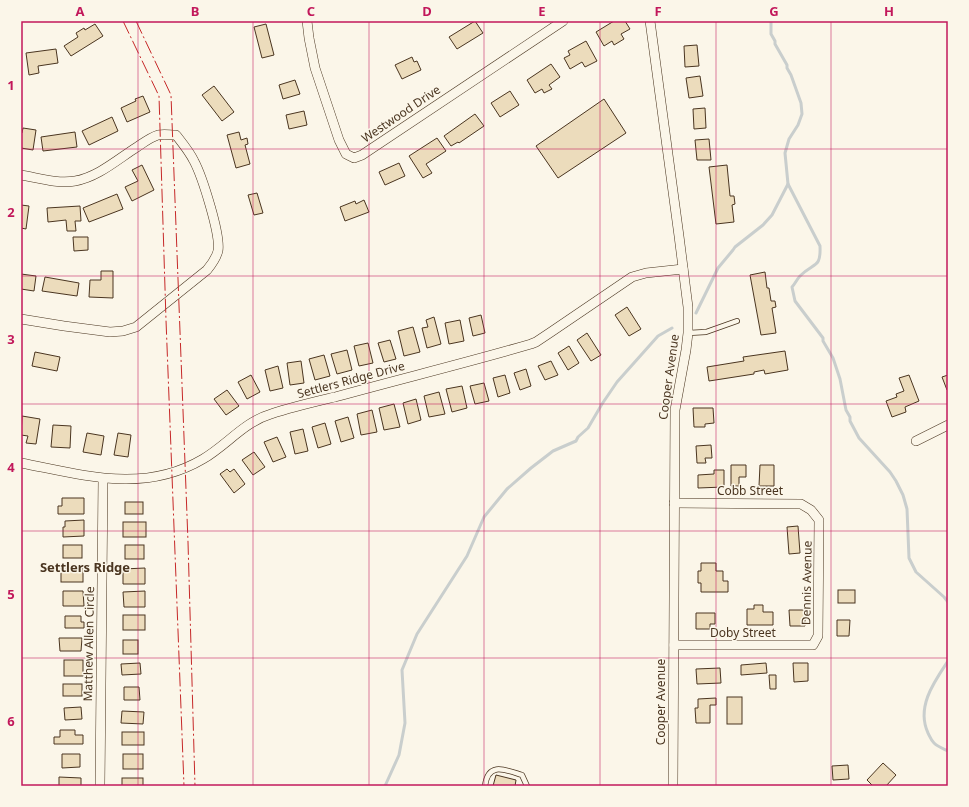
<svg xmlns="http://www.w3.org/2000/svg" width="969" height="807" font-family="'Noto Sans',sans-serif">
<rect width="100%" height="100%" fill="#fbf6e9"/>
<g fill="none" stroke-linecap="round" stroke-linejoin="round">
<g stroke="#c9cecd" stroke-width="3">
<path d="M771,21V34L775,41V44L787,65V68L791,75L801,103L802,114L798,125L789,139L785,153L788,184L820,246C821,269 814,262 800,276C797,279 795,284 792,287L795,301L823,338V341L833,358L840,379L846,410L850,417V421L859,438L890,472L896,481L903,495L907,509L909,558L916,572L944,597L948,602"/>
<path d="M696,313L718,268L733,250L735,247L763,225L772,215L788,184"/>
<path d="M948,661C934,682 916,707 928,733C930,737 931,740 934,743C938,747 944,749 948,751"/>
<path d="M385,786L399,755L405,723L402,670L417,634L467,556L484,517L507,489L531,468L553,451L576,441L578,437L588,428L602,404L617,382L658,336L672,328"/>
</g>
</g>
<g fill="#ecdcbc" stroke="#4a3520">
<path d="M475,21L483,33L457,49L449,37Z"/>
<path d="M614,21H625L630,29L621,34L624,39L614,45L612,41L604,46L596,32Z"/>
<path d="M95,24L103,36L71,56L64,46L78,37L76,33L84,28L85,30Z"/>
<path d="M266,24L274,55L262,58L254,27Z"/>
<path d="M586,41L597,61L585,67L582,62L570,69L564,58L570,55L568,51Z"/>
<path d="M697,45L699,66L685,67L684,46Z"/>
<path d="M56,49L58,63L38,66L39,73L29,75L26,53Z"/>
<path d="M412,57L414,62L417,61L421,70L402,79L395,65Z"/>
<path d="M551,64L560,77L549,85L552,89L544,93L542,89L535,93L527,80Z"/>
<path d="M700,76L703,96L689,98L686,78Z"/>
<path d="M295,80L300,94L283,99L279,85Z"/>
<path d="M214,86L234,112L222,121L202,95Z"/>
<path d="M510,91L519,105L500,117L491,103Z"/>
<path d="M143,96L150,112L127,122L121,108L136,101L135,99Z"/>
<path d="M604,99L626,133L558,178L536,146Z"/>
<path d="M705,108L706,128L694,129L693,109Z"/>
<path d="M304,111L307,125L289,129L286,115Z"/>
<path d="M475,114L484,126L459,143L458,142L451,146L444,136Z"/>
<path d="M112,117L118,131L89,145L82,131Z"/>
<path d="M23,128L36,130L33,150L21,148V133H22Z"/>
<path d="M75,132L77,147L43,151L41,137Z"/>
<path d="M239,132L241,140L247,138L248,144L245,145L250,164L236,168L227,135Z"/>
<path d="M437,138L446,151L426,164L432,173L423,178L409,156Z"/>
<path d="M709,139L711,160H697L695,140Z"/>
<path d="M399,163L405,176L385,185L379,172Z"/>
<path d="M142,165L154,190L132,201L125,187L138,181L132,170Z"/>
<path d="M727,165L730,196H734L735,204L732,205L734,222L716,224L709,167Z"/>
<path d="M257,193L263,213L254,215L248,195Z"/>
<path d="M117,194L123,209L89,222L83,208Z"/>
<path d="M364,200L369,212L345,221L340,207L355,201L356,204Z"/>
<path d="M21,205L29,206L26,229L21,228Z"/>
<path d="M80,206L81,221H75L76,231H67L66,220L48,222L47,208Z"/>
<path d="M73,237H88V250L74,251Z"/>
<path d="M101,271H113V298L89,297L90,280H101Z"/>
<path d="M765,272L767,288H769L771,301H775L776,307L772,308L776,333L761,335L750,275Z"/>
<path d="M21,274L36,276L34,291L21,289Z"/>
<path d="M45,277L79,283L77,296L42,291Z"/>
<path d="M627,307L641,329L629,336L615,315Z"/>
<path d="M481,315L485,333L473,336L469,318Z"/>
<path d="M434,317L441,344L427,348L422,328L428,327L426,320Z"/>
<path d="M460,320L464,341L449,344L445,323Z"/>
<path d="M413,327L420,352L404,356L398,331Z"/>
<path d="M587,333L601,355L591,361L577,340Z"/>
<path d="M390,340L396,359L384,362L378,343Z"/>
<path d="M368,343L373,363L359,366L354,346Z"/>
<path d="M569,346L579,363L568,370L558,353Z"/>
<path d="M347,350L352,370L337,374L331,354Z"/>
<path d="M785,351L788,370L765,374L764,370L754,372V374L709,381L707,367L744,361L743,357Z"/>
<path d="M35,352L60,357L57,371L32,366Z"/>
<path d="M324,355L330,376L315,380L309,359Z"/>
<path d="M301,361L304,383L290,385L287,363Z"/>
<path d="M551,361L558,375L545,380L538,366Z"/>
<path d="M278,366L283,388L270,391L265,370Z"/>
<path d="M526,369L531,386L520,390L514,373Z"/>
<path d="M251,375L260,392L247,399L238,382Z"/>
<path d="M505,375L510,393L498,397L493,378Z"/>
<path d="M909,375L919,401L905,407L906,412L892,417L886,401L897,397L896,394L904,391L899,378Z"/>
<path d="M948,375V389L947,390L942,377Z"/>
<path d="M484,383L489,401L475,404L470,386Z"/>
<path d="M462,386L467,408L452,412L446,389Z"/>
<path d="M227,390L239,406L226,415L214,399Z"/>
<path d="M439,392L445,414L429,417L424,396Z"/>
<path d="M416,399L421,420L408,424L403,403Z"/>
<path d="M394,404L400,427L384,430L379,408Z"/>
<path d="M693,408H713L714,423L705,424V427H694Z"/>
<path d="M372,410L377,432L361,435L357,414Z"/>
<path d="M22,416L40,419L36,444L26,443L28,436L21,435Z"/>
<path d="M348,417L354,438L341,442L335,421Z"/>
<path d="M325,423L331,444L318,448L312,427Z"/>
<path d="M53,425L71,426L70,448L51,447Z"/>
<path d="M303,429L308,451L295,454L290,432Z"/>
<path d="M87,433L104,436L101,455L83,452Z"/>
<path d="M118,433L131,435L128,457L114,455Z"/>
<path d="M277,437L286,457L273,462L264,442Z"/>
<path d="M711,445L712,458H705L706,463H697L696,446Z"/>
<path d="M254,452L265,467L253,475L242,460Z"/>
<path d="M731,465H746V477H739V486H731Z"/>
<path d="M760,465H774V486H759Z"/>
<path d="M227,469L230,472L234,469L245,484L234,493L220,474Z"/>
<path d="M714,470H724V487L698,488V475L714,474Z"/>
<path d="M62,498H84V514H58V506H62Z"/>
<rect x="125" y="502" width="18" height="12"/>
<path d="M84,520V536L63,537V527H65V521Z"/>
<rect x="123" y="522" width="23" height="15"/>
<path d="M798,526L800,553L789,554L787,527Z"/>
<rect x="63" y="545" width="19" height="13"/>
<rect x="125" y="545" width="19" height="14"/>
<path d="M701,563H716V571H723V581H728V592H701V583H698V571H701Z"/>
<rect x="61" y="568" width="22" height="14"/>
<path d="M145,568V584H123V569Z"/>
<rect x="838" y="590" width="17" height="13"/>
<path d="M63,591H83L84,606H63Z"/>
<path d="M145,591V607H124L123,592Z"/>
<path d="M754,605H763V612H773V625H747V609H754Z"/>
<path d="M789,610H805V626H790Z"/>
<path d="M696,613H715V624H710V629H696Z"/>
<rect x="123" y="615" width="22" height="15"/>
<path d="M65,616H81V622H84V628H65Z"/>
<path d="M837,620H850L849,636H837Z"/>
<path d="M59,638H82L81,651H60Z"/>
<rect x="123" y="640" width="15" height="14"/>
<rect x="64" y="660" width="19" height="16"/>
<path d="M140,663L141,674L122,675L121,664Z"/>
<path d="M766,663L767,673L741,675V665Z"/>
<path d="M793,663H808V681L794,682Z"/>
<path d="M720,668L721,683L697,684L696,669Z"/>
<path d="M769,675H776V689H770Z"/>
<rect x="63" y="684" width="19" height="12"/>
<path d="M124,687H139L140,700H124Z"/>
<rect x="727" y="697" width="15" height="27"/>
<path d="M716,698V705H710V723H696L695,708H698V699Z"/>
<path d="M81,707L82,719L65,720L64,708Z"/>
<path d="M122,711L144,712L143,724L121,723Z"/>
<path d="M60,730H75V735H83V744H54V737H60Z"/>
<rect x="122" y="732" width="22" height="13"/>
<path d="M62,754H80V767L62,768Z"/>
<rect x="123" y="754" width="20" height="15"/>
<path d="M883,763L896,775L886,786H871L872,785L867,780Z"/>
<path d="M848,765L849,779L833,780L832,766Z"/>
<path d="M496,775L516,780L515,786H493Z"/>
<path d="M59,777L81,778V786H59Z"/>
<rect x="122" y="778" width="21" height="8"/>
</g>
<g fill="none" stroke-linecap="round" stroke-linejoin="round">
<defs>
<g id="lane">
<path d="M688,333L706,332L737,321"/>
<path d="M485,786C488,761 506,770 522,775L527,786"/>
</g>
<g id="street">
<path d="M307,21L309,38L315,68L339,140L346,154L354,158L362,155L563,21"/>
<path d="M650,21L679,236L688,307V333L686,350L675,410L673,786"/>
<path d="M21,175C39,178 57,184 75,181C98,177 118,159 137,147C143,143 151,137 158,135C164,134 170,135 176,135C183,144 189,151 194,161C202,176 221,235 218,251C216,258 212,264 207,270L136,327L123,331L110,332L64,326L21,319"/>
<path d="M916,441L948,425"/>
<path d="M21,463C84,475 144,494 203,459C227,445 244,422 271,414C292,407 314,402 335,397C400,379 466,363 531,344L536,342L551,332L632,277L646,273L683,269"/>
<path d="M674,645H813L818,636L819,520L811,510L801,504L674,503"/>
<path d="M100,786L103,479"/>
</g>
</defs>
<use href="#lane" stroke="#4a3520" stroke-width="6"/>
<use href="#street" stroke="#4a3520" stroke-width="10"/>
<use href="#lane" stroke="#fbf6e9" stroke-width="4.5"/>
<use href="#street" stroke="#fbf6e9" stroke-width="9"/>
<g stroke="#c62828" stroke-width="1" stroke-dasharray="14 3 2 3" stroke-linecap="butt">
<path d="M123,21L159,96L166,320L184,786"/>
<path d="M136,21L171,95L188,542L195,786"/>
</g>
</g>
<path fill="none" stroke="#c2185b" stroke-width="1" stroke-opacity="0.55" d="M138,21V786M253,21V786M369,21V786M484,21V786M600,21V786M716,21V786M831,21V786M21,149H948M21,276H948M21,404H948M21,531H948M21,658H948"/>
<g text-anchor="middle" stroke-width="3" stroke-linejoin="round" paint-order="stroke">
<g font-size="12" fill="#4a3520" stroke="#fbf6e9">
<text transform="translate(401 114) rotate(-34)" y="4">Westwood Drive</text>
<text transform="translate(669 377) rotate(-82)" y="4">Cooper Avenue</text>
<text transform="translate(351 380) rotate(-15)" y="4">Settlers Ridge Drive</text>
<text x="750" y="495">Cobb Street</text>
<text transform="translate(807 583) rotate(-89)" y="4">Dennis Avenue</text>
<text x="743" y="637">Doby Street</text>
<text transform="translate(89 644) rotate(-89)" y="4">Matthew Allen Circle</text>
<text transform="translate(661 702) rotate(-90)" y="4">Cooper Avenue</text>
</g>
<g font-size="13" font-weight="bold" fill="#4a3520" stroke="#fbf6e9">
<text x="85" y="572">Settlers Ridge</text>
</g>
</g>
<rect width="969" height="807" fill="none" stroke="#fbf6e9" stroke-width="44"/>
<rect x="22" y="22" width="925" height="763" fill="none" stroke="#c2185b" stroke-width="1.5"/>
<g font-size="13" text-anchor="middle" font-weight="bold" fill="#c2185b">
<text x="80" y="16">A</text>
<text x="195" y="16">B</text>
<text x="311" y="16">C</text>
<text x="427" y="16">D</text>
<text x="542" y="16">E</text>
<text x="658" y="16">F</text>
<text x="774" y="16">G</text>
<text x="889" y="16">H</text>
<text x="11" y="90">1</text>
<text x="11" y="217">2</text>
<text x="11" y="344">3</text>
<text x="11" y="472">4</text>
<text x="11" y="599">5</text>
<text x="11" y="726">6</text>
</g>
</svg>
